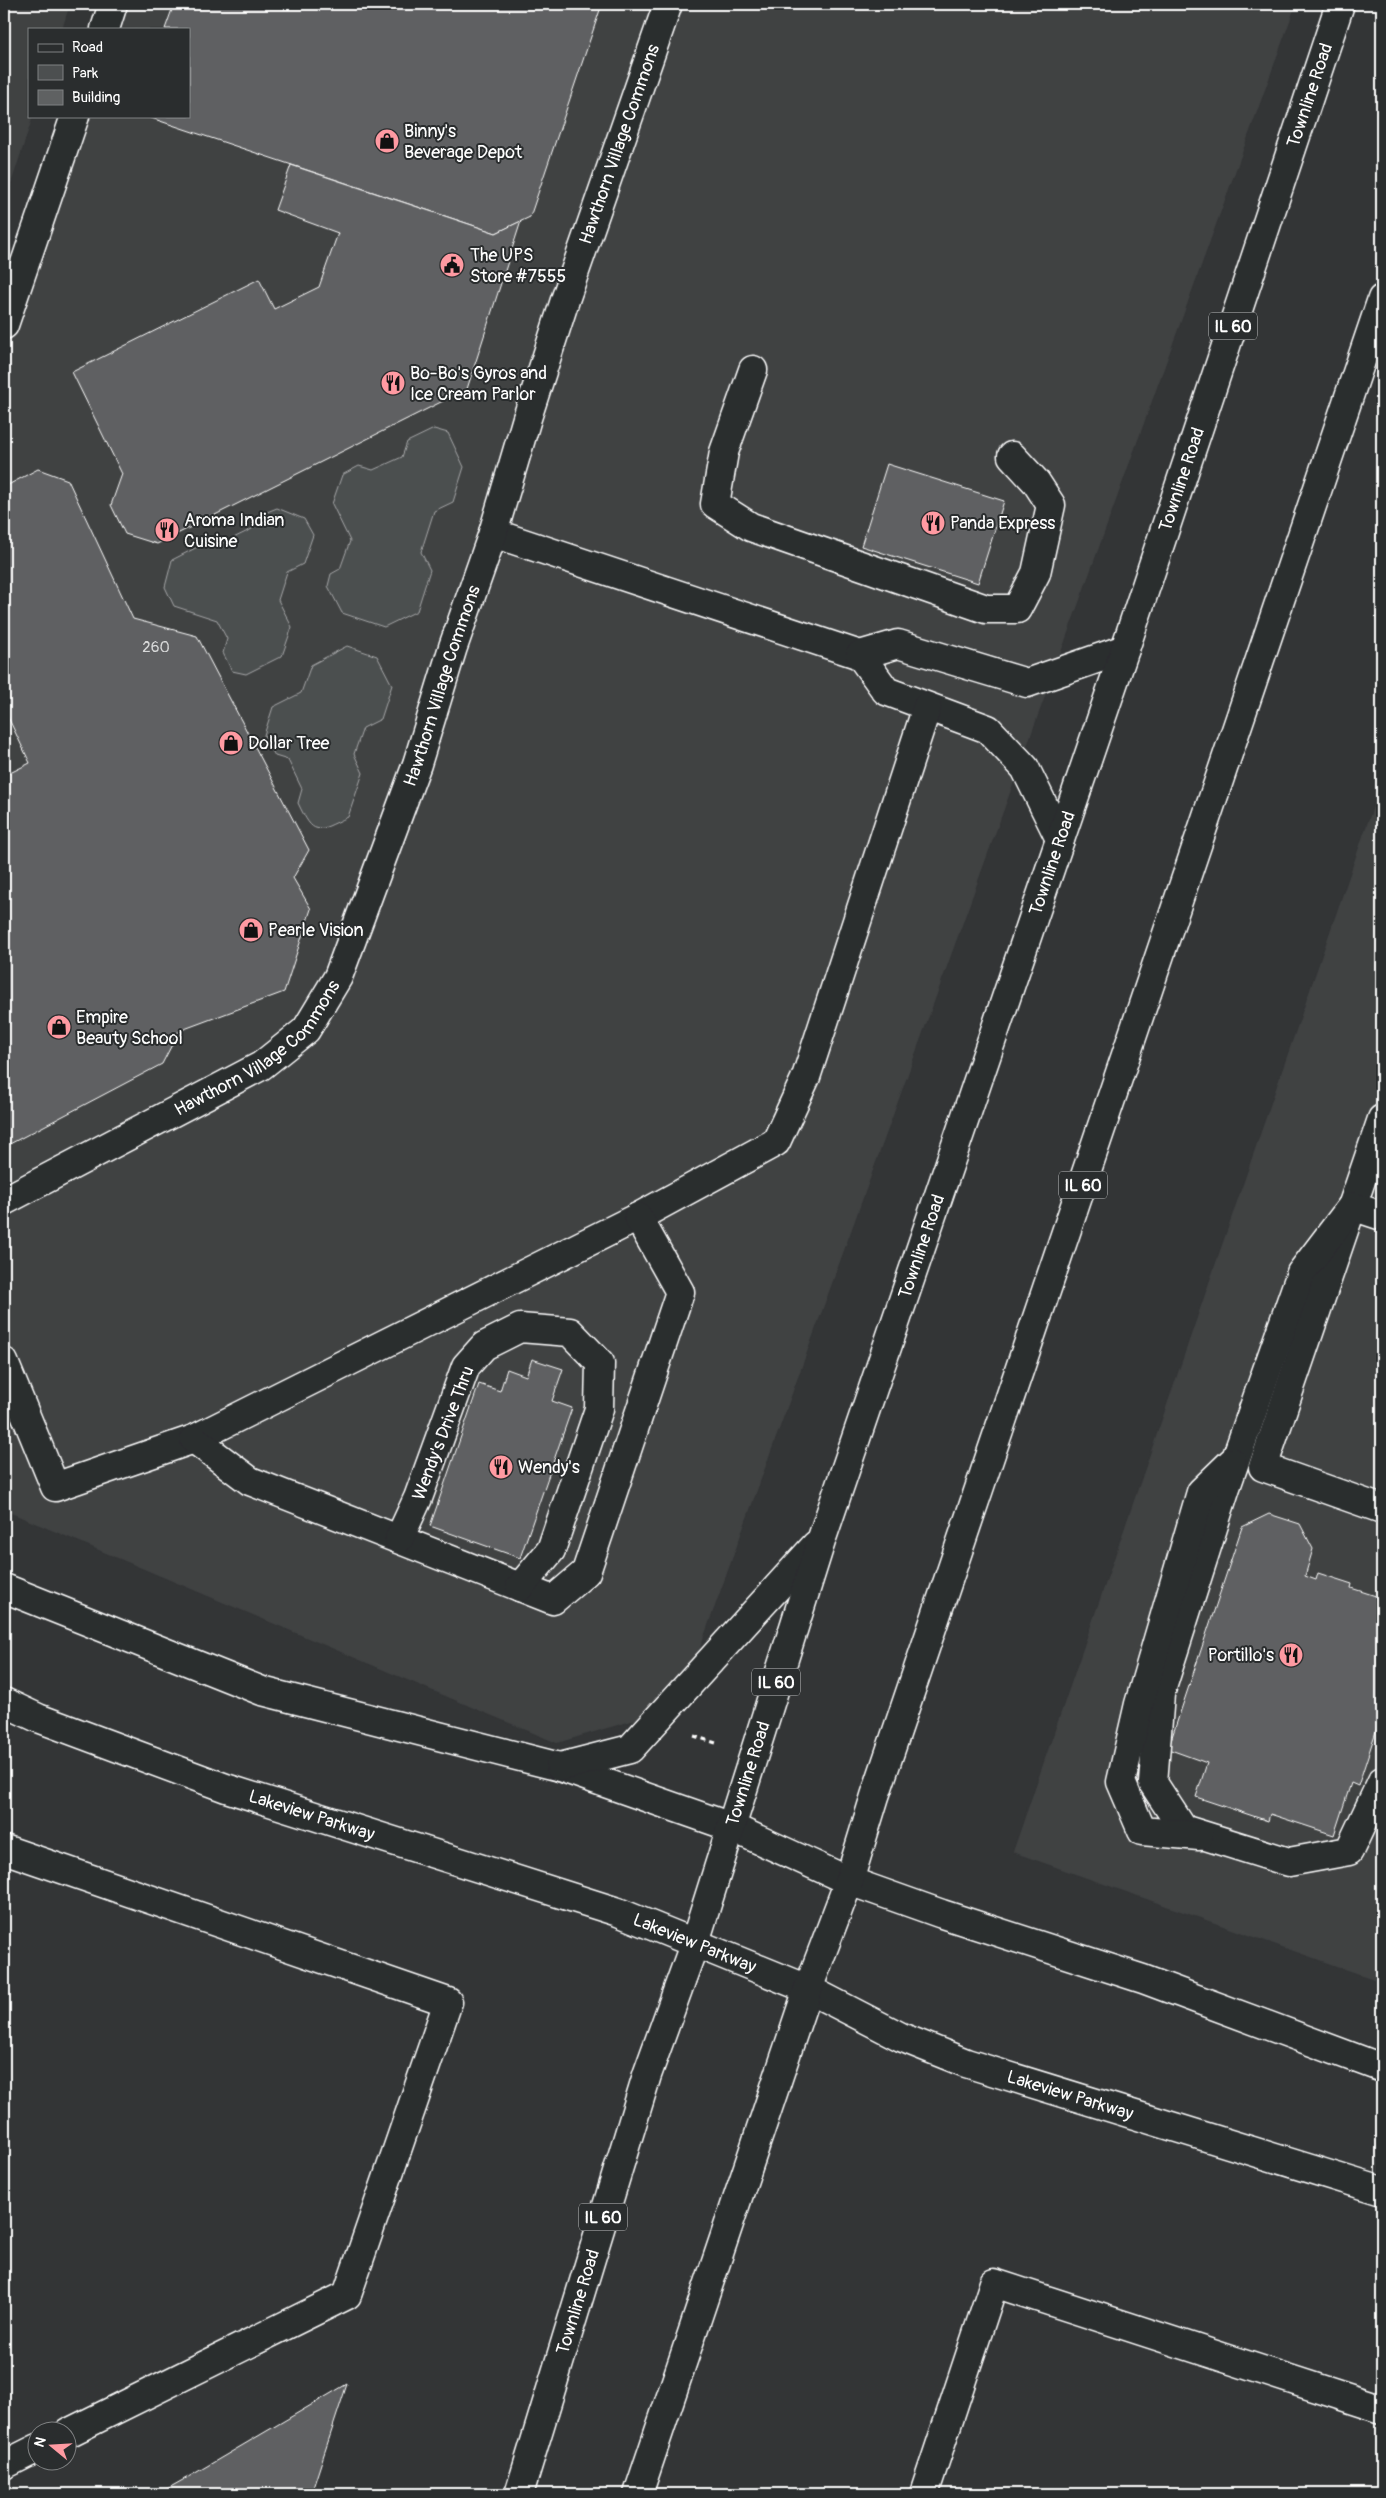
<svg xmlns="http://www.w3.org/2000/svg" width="1386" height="2498" font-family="Pangolin,sans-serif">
<rect width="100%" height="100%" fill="#333536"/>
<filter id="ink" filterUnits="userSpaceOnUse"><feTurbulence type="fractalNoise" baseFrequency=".02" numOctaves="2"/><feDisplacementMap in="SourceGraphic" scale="10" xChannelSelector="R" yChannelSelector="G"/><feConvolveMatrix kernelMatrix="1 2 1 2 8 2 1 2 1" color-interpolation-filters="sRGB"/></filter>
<g filter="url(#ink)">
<g fill="#404243">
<path d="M4,4H70L62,29H29V116H33L4,205Z"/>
<path d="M101,4H1296L703,1639L681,1706L557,1743L4,1510V289L63,116H189V29H93Z"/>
<path d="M1382,781V1982L1013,1852Z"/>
</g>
<g fill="#4c4f50" stroke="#a6a7a8">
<path d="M434,429L448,433L464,467L453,502L434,511L421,552L430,570L417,611L384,627L342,613L328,586L331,574L340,569L350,541L332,504L342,475L359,466L373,470L402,457L407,442Z"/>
<path d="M277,508L304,519L313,535L303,564L287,572L278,600L292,627L282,656L246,674L232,671L223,653L227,639L217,620L174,606L165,587L172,560L213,539L223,543L252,529L257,516Z"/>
<path d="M347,646L377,656L392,685L381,719L363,728L354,754L363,773L348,817C316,832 314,837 298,803L302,789L288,760L275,756L264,735L273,707L301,693L311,665Z"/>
</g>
<g fill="#5f6162" stroke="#fff">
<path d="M174,4H602L530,217L496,233L145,116H189V29H165Z"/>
<path d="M291,165L496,233L521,221L467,389L157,544L125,534L111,505L122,474L72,372L259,279L274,309L319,287L338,233L275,210Z"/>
<path d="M887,464L1004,501L978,583L861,546Z"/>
<path d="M38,469L68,480L133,619L197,636L309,850L293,878L311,909L284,992L179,1031L162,1064L4,1147V776L30,763L4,709V498L8,485Z"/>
<path d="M532,1359L563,1369L552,1401L572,1408L520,1558L430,1526L479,1384L500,1391L507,1369L526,1376Z"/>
<path d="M1269,1514L1300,1524L1313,1549L1305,1576L1316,1580L1318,1573L1352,1584L1351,1588L1382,1598V1713L1358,1786L1351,1783L1334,1835L1270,1814L1268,1821L1196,1797L1207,1763L1168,1749L1242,1527Z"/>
<path d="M347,2384L311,2494H158L197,2472Z"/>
</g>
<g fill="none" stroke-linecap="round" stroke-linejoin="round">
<defs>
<g id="minor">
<path d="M105,29L113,4"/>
<path d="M4,325L75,116"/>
<path d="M753,370L724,452L715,504L751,527L986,609H1017L1036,573L1051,505L1036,482L1012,456"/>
<path d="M493,533L860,655"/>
<path d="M1060,839L1025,768L988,729L886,691L860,655L898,644L1027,683L1125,649"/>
<path d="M1382,1119L1263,1467L1382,1509"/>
<path id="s1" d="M4,1201L261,1066L306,1030L338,977L417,764L453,647L493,533L527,418L565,300L668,4"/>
<path d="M1382,1216L1352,1206L1301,1273L1226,1487L1160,1694L1153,1783L1183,1829L1289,1862L1349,1851L1382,1781"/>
<path d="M4,1362L55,1487L194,1439L638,1217L776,1142L806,1077L927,707"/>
<path d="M194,1439L250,1481L553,1600L586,1572L680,1292L638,1217"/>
<path d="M399,1539L418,1498L466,1366L484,1346L520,1328L570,1332L600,1363L599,1409L551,1550L520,1587"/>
<path d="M4,1588L262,1691L560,1767L731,1827L849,1881L942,1914L1143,1979L1382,2068"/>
<path id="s2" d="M4,1702L38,1718L226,1788L618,1912L808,1989L901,2037L966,2063L1382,2191"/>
<path d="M1199,1836L1142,1831L1121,1782L1139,1704L1201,1492L1232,1462"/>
<path d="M4,1849L448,2002L347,2295L68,2433"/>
<path d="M4,2465L38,2448"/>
<path d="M924,2494L994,2283L1382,2409"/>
</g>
<g id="major">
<path d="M560,1767L630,1749L816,1545"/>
<path id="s3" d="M519,2494L647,2075L695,1942L822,1538L1125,649L1340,4"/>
<path d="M638,2494L808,1989L849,1881L875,1796L1382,299"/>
</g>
</defs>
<use href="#minor" stroke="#fff" stroke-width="31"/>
<use href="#major" stroke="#fff" stroke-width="31"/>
<path stroke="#fff" stroke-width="3" stroke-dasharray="5 4" stroke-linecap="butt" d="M694,1736L716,1743"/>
<use href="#minor" stroke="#2a2d2e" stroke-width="28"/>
<use href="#major" stroke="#2a2d2e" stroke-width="28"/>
</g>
</g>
<defs>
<symbol id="shop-disc" viewBox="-11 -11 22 22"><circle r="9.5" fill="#ff9aa2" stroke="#2a2d2e"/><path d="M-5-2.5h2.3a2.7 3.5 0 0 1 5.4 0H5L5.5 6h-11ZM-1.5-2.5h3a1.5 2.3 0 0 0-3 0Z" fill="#111"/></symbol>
<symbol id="civic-disc" viewBox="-11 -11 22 22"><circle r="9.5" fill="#ff9aa2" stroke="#2a2d2e"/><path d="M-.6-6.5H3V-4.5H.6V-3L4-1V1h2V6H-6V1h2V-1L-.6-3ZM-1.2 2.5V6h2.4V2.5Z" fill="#111"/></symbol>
<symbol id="restaurant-disc" viewBox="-11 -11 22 22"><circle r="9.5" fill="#ff9aa2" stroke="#2a2d2e"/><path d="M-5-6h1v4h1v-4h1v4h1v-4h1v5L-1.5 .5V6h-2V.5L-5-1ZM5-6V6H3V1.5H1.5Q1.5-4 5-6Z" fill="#111"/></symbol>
</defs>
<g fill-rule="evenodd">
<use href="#shop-disc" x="373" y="127" width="28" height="28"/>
<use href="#civic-disc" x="438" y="251" width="28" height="28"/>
<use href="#restaurant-disc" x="379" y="369" width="28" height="28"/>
<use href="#restaurant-disc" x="919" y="509" width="28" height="28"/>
<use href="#restaurant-disc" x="153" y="516" width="28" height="28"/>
<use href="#shop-disc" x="217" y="729" width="28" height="28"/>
<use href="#shop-disc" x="237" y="916" width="28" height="28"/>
<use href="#shop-disc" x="45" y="1013" width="28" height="28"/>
<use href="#restaurant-disc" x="487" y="1453" width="28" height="28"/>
<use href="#restaurant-disc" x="1277" y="1641" width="28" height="28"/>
</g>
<g text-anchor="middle" stroke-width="4" stroke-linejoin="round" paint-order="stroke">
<g font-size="15" fill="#d7d8d8">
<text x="156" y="652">260</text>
</g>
<g fill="#2a2d2e" stroke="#bfc0c0" stroke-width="1">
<rect x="1209" y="312.5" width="48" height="27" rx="4"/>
<rect x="1059" y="1171.5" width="48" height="27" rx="4"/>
<rect x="752" y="1668.5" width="48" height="27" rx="4"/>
<rect x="579" y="2203.5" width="48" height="27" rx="4"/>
</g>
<g font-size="16" font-weight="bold" fill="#fff">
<text x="1233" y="332">IL 60</text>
<text x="1083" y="1191">IL 60</text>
<text x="776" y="1688">IL 60</text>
<text x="603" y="2223">IL 60</text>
</g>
<g font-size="18" fill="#fff" stroke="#2a2d2e">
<text dy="6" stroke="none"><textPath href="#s3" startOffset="2526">Townline Road</textPath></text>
<text dy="6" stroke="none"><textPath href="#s1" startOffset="1289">Hawthorn Village Commons</textPath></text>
<text dy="6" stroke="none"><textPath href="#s3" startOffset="2121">Townline Road</textPath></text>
<text dy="6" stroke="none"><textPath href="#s1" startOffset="719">Hawthorn Village Commons</textPath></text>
<text dy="6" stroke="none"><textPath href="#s3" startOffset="1716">Townline Road</textPath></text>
<text dy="6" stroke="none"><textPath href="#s1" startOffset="299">Hawthorn Village Commons</textPath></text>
<text dy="6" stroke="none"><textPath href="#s3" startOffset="1311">Townline Road</textPath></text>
<text transform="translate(443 1433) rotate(-69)" y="6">Wendy's Drive Thru</text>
<text dy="6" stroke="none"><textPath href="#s3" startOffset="756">Townline Road</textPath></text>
<text dy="6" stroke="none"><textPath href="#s2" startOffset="328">Lakeview Parkway</textPath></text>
<text dy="6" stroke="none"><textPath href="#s2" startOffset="732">Lakeview Parkway</textPath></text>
<text dy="6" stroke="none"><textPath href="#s2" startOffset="1138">Lakeview Parkway</textPath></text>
<text dy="6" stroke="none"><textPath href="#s3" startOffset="201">Townline Road</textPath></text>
</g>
<g font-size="18" fill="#fff" stroke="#2a2d2e" text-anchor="start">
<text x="404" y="137">Binny's<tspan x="404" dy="21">Beverage Depot</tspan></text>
<text x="470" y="261">The UPS<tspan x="470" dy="21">Store #7555</tspan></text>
<text x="410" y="379">Bo-Bo's Gyros and<tspan x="410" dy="21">Ice Cream Parlor</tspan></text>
<text x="184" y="526">Aroma Indian<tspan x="184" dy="21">Cuisine</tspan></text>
<text x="950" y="529">Panda Express</text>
<text x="248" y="749">Dollar Tree</text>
<text x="268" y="936">Pearle Vision</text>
<text x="76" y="1023">Empire<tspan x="76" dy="21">Beauty School</tspan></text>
<text x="518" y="1473">Wendy's</text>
<text x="1274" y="1661" text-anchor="end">Portillo's</text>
</g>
</g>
<rect width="1386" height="2498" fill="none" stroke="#2a2d2e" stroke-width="20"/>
<rect x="10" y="10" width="1366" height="2478" fill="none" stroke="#fff" stroke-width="2" filter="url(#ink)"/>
<rect x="28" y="28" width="162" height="90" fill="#2a2d2e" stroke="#7f8182"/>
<rect x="38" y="44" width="25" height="8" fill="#2a2d2e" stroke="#7f8182"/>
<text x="72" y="52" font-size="15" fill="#ffffff">Road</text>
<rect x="38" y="65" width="25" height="15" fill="#4c4f50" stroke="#7f8182"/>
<text x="72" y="78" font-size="15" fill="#ffffff">Park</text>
<rect x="38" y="90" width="25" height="15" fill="#5f6162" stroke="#7f8182"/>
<text x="72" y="102" font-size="15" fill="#ffffff">Building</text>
<g transform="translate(52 2446) rotate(288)"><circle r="24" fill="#2a2d2e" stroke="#7f8182"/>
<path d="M0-4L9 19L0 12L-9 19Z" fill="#ff9aa2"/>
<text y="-8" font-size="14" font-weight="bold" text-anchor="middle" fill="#ffffff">N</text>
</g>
</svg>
